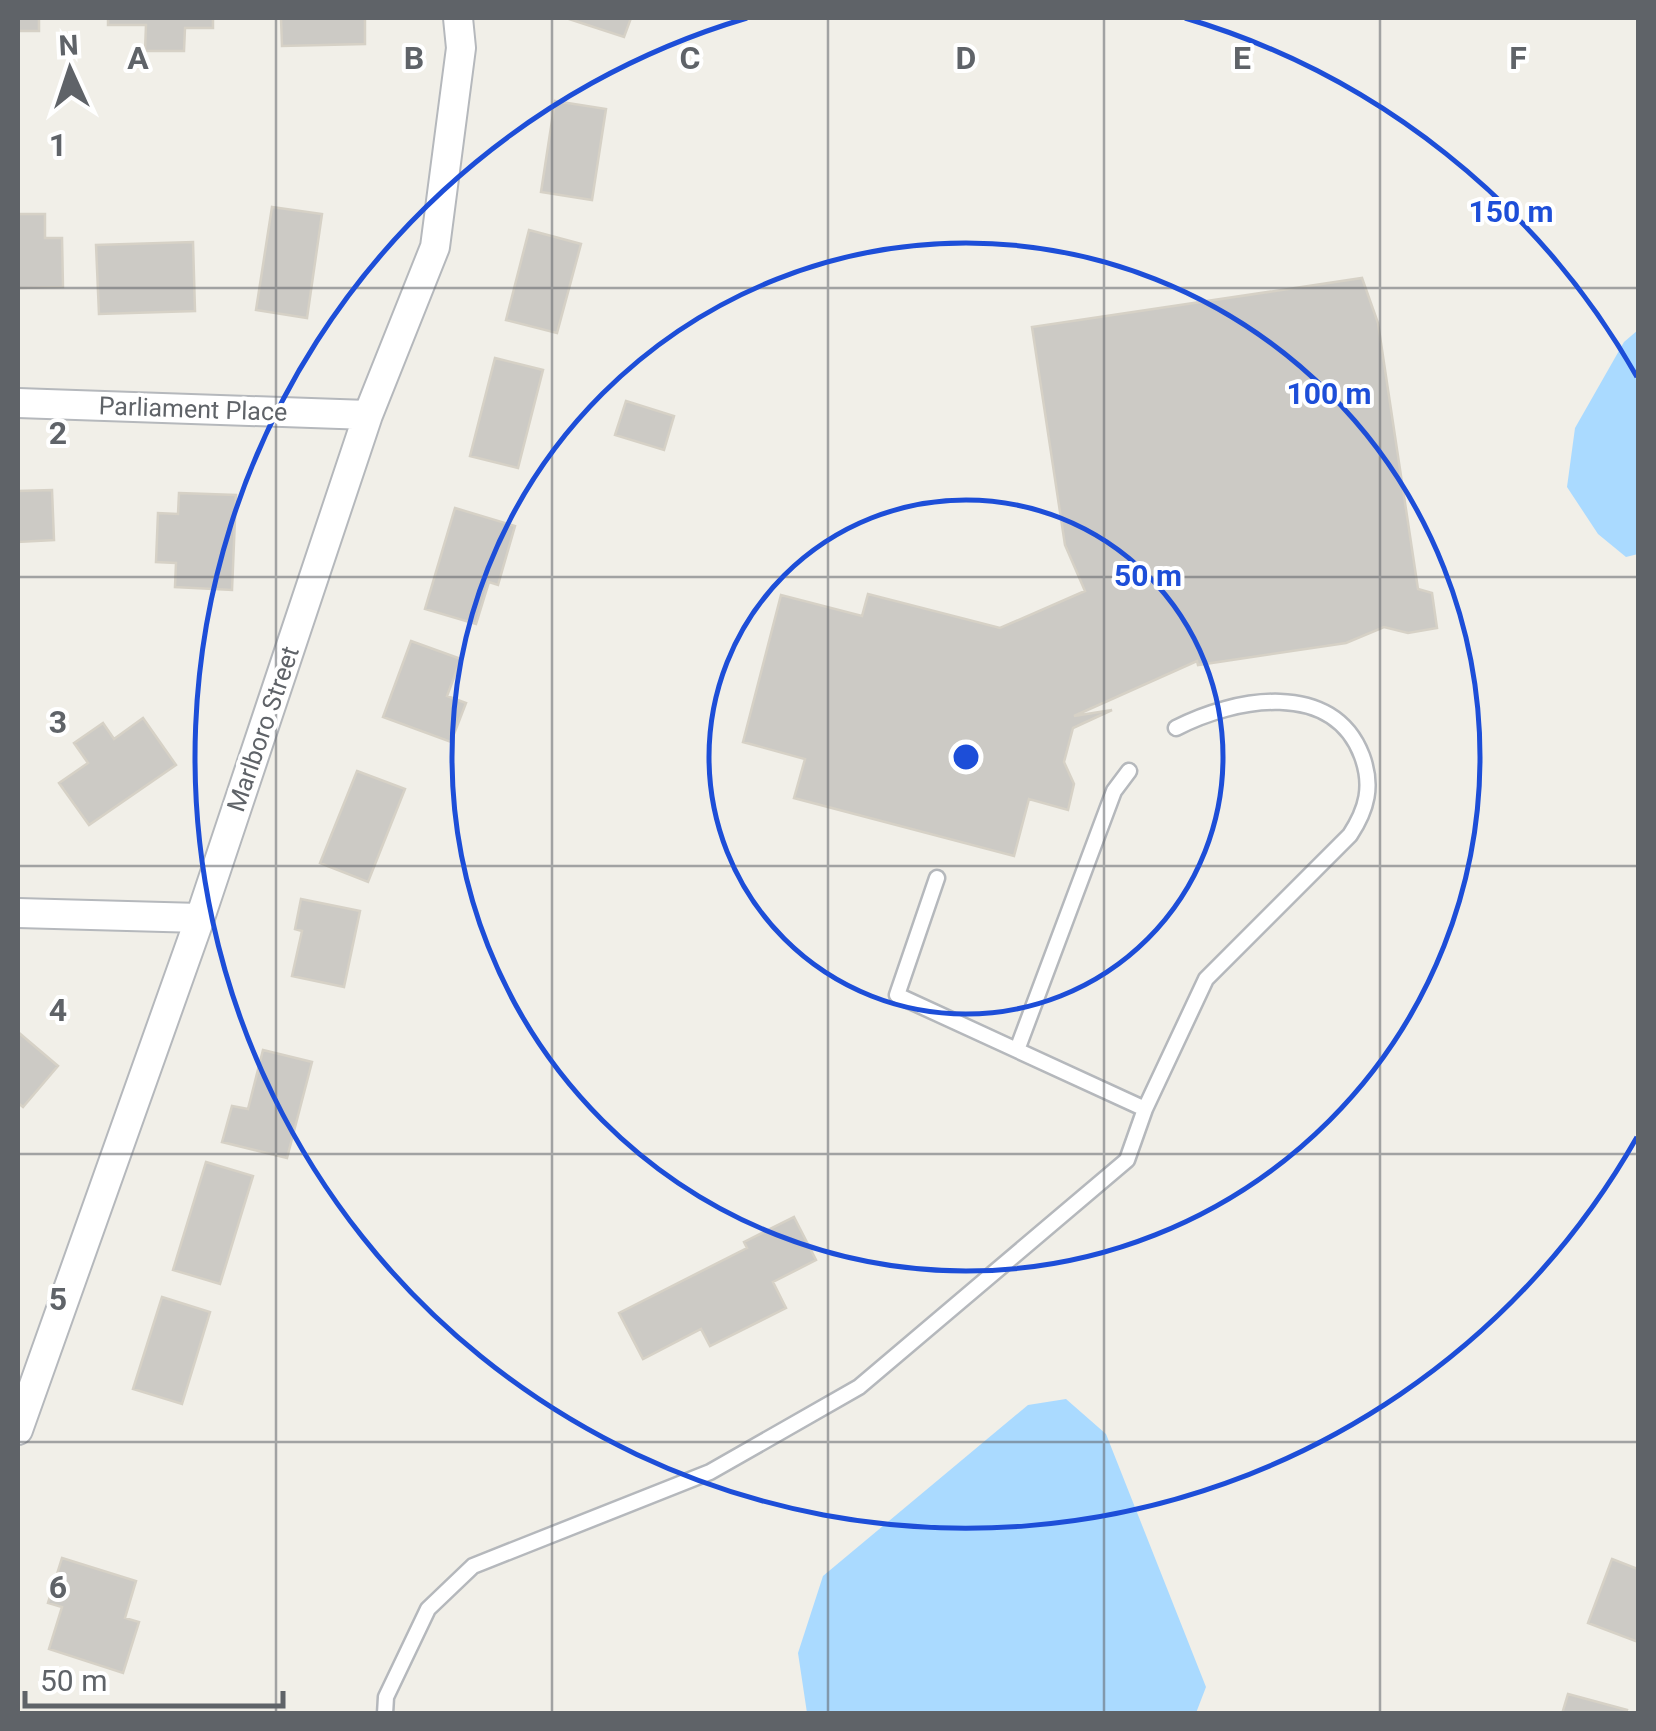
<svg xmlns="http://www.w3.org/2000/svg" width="1656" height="1731" viewBox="0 0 1656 1731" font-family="Roboto,sans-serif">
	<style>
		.water { fill: #aadaff }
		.building { fill: #cccac5; stroke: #d6d1c6; stroke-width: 2.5 }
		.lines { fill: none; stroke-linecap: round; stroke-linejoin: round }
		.lane-casing { stroke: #b5b8bc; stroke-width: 19 }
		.street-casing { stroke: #b5b8bc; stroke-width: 32 }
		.lane { stroke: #fff; stroke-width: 14 }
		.street { stroke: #fff; stroke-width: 28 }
		.grid { fill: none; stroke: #5f6368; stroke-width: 2.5; stroke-opacity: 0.55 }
		.ring { fill: none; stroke: #1d4ed8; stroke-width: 5 }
		.labels { text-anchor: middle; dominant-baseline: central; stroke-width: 8; stroke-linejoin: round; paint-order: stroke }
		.street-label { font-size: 25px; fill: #5f6368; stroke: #fff }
		.grid-label { font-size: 32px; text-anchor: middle; font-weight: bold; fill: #5f6368; stroke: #fff; stroke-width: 8; stroke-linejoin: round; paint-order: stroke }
		.centre { fill: #1d4ed8; stroke: #fff; stroke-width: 5 }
		.ring-label { font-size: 30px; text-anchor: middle; font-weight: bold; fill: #1d4ed8; stroke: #fff; stroke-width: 8; stroke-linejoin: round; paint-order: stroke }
	</style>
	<rect width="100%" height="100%" fill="#f1efe8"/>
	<path class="water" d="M1638 330V554L1626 557 1598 534 1567 487 1575 428 1624 342Z
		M1066 1399 1106 1434 1206 1687 1196 1713H807L798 1653 823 1576 1028 1405Z"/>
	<path class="building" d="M18 18H39V31H18Z
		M108 18H213V28H185L184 51H145L146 25H108Z
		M281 18H365V44L282 46Z
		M566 18H631L624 37Z
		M555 101 606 109 592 200 541 192Z
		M272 207 322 214 307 318 256 310Z
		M18 214H45V238H62L63 287 18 288Z
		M529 230 581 244 557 333 506 320Z
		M193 242 195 311 99 314 96 245Z
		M1362 278 1378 323 1418 589 1432 593 1437 628 1408 633 1384 627 1346 643 1198 665 1197 661 1074 716 1112 710 1073 728 1064 762 1074 784 1068 810 1029 799 1014 856 794 798 805 759 743 742 781 595 862 616 868 594 1000 628 1085 591 1065 545 1032 327Z
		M495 358 543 370 518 468 470 456Z
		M626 401 674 416 664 450 615 435Z
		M52 490 54 540 18 542V491Z
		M179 493 236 495 232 590 175 587 176 563 156 562 158 513 178 514Z
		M455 508 515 526 498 585 489 582 476 624 425 609Z
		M411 641 461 659 447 696 466 703 451 742 383 717Z
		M143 718 176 765 89 825 59 783 88 763 74 743 103 723 114 739Z
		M357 771 405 789 368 882 320 863Z
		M301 899 360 911 344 987 292 976 302 931 295 929Z
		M18 1032 58 1066 23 1107 18 1103Z
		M263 1050 312 1062 287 1158 222 1142 232 1106 248 1109Z
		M206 1162 253 1176 220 1284 173 1270Z
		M794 1217 816 1260 773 1282 786 1308 710 1346 701 1329 643 1359 619 1313 747 1248 744 1242Z
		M162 1297 210 1312 182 1404 133 1389Z
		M62 1558 136 1581 125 1618 139 1622 123 1673 49 1649 62 1607 48 1603Z
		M1612 1559 1638 1569V1642L1588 1623Z
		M1568 1694 1627 1710 1626 1714H1562Z"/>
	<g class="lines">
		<g class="lane-casing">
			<path id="lane" d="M1017 1050 1114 791 1129 771
				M1145 1109 1206 979 1350 835C1367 809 1373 786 1362 756 1333 679 1234 698 1176 728
				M385 1714 386 1697 428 1609 473 1566 710 1472 859 1387 1127 1160 1145 1109 897 995 937 878"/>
		</g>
		<g class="street-casing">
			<path id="street" d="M18 403 368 415
				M18 913 200 918
				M18 1430 200 918 368 415 435 247 461 48 458 18"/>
		</g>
		<use href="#lane" class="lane"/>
		<use href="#street" class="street"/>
	</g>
	<path class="grid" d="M276 18V1714M552 18V1714M828 18V1714M1104 18V1714M1380 18V1714M18 288H1638M18 577H1638M18 866H1638M18 1154H1638M18 1442H1638"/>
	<g class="ring">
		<circle cx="966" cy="757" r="257"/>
		<circle cx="966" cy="757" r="514"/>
		<path d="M1637 1137A771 771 0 1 1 747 18M1185 18A771 771 0 0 1 1637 377"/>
	</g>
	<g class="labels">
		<g class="street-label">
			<text transform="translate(193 409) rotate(2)">Parliament Place</text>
			<text transform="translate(263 729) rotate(-71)">Marlboro Street</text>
		</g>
	</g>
	<g class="grid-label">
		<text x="138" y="69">A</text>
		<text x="414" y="69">B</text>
		<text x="690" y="69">C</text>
		<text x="966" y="69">D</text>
		<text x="1242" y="69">E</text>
		<text x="1518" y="69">F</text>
		<text x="58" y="156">1</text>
		<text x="58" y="444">2</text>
		<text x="58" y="733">3</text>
		<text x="58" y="1021">4</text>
		<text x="58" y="1310">5</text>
		<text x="58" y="1598">6</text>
	</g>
	<circle cx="966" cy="757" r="15" class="centre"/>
	<g class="ring-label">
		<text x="1511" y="222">150 m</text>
		<text x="1329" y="404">100 m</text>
		<text x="1148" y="586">50 m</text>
	</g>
	<rect width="1656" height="1731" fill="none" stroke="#5f6368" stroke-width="40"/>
	<g transform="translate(70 70) rotate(357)" stroke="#ffffff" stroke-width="8" paint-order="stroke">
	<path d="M0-8L18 38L0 25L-18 38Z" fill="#5f6368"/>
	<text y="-15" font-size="28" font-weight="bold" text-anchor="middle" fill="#5f6368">N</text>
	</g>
	<path d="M25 1691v15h258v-15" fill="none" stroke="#5f6368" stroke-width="5"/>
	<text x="40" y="1691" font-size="30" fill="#5f6368" stroke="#ffffff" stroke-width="8" paint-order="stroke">50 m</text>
</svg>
